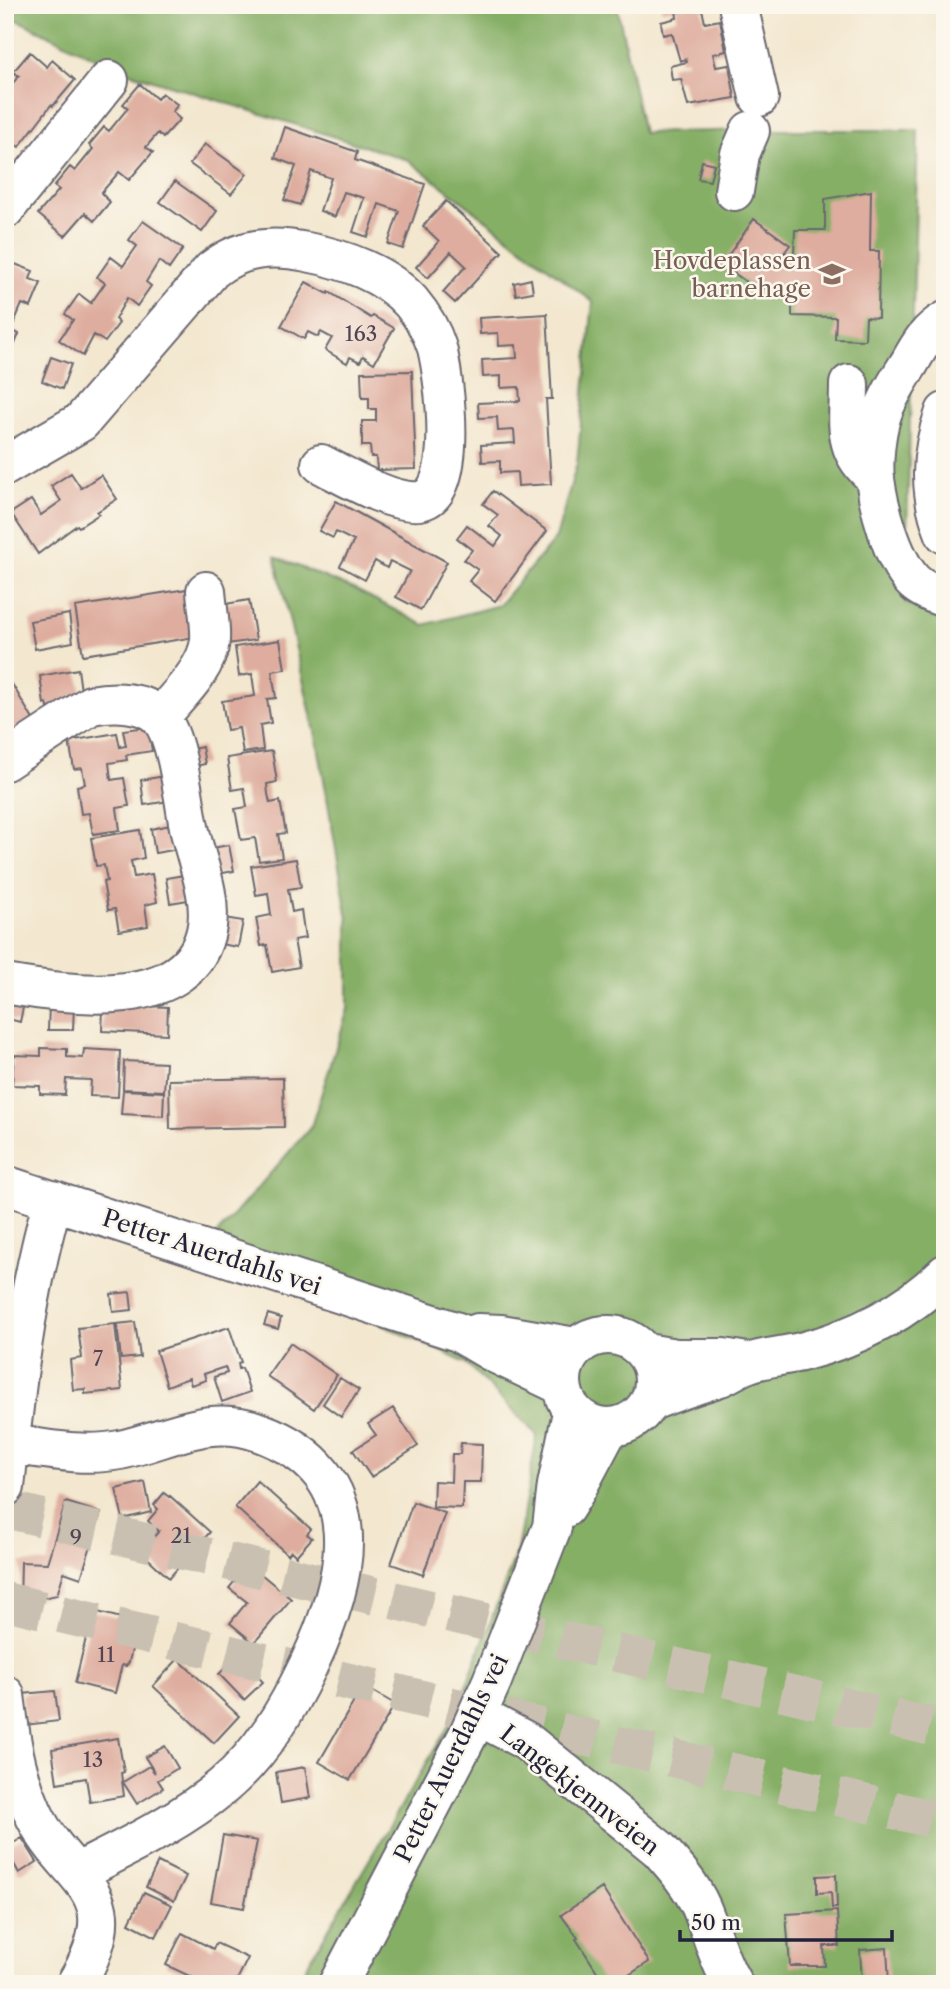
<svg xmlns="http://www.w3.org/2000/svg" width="950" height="1989" viewBox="0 0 950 1989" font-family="'Libre Caslon Text',serif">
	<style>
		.forest { fill: #86af66; stroke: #546850; stroke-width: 2 }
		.building { fill: #dead9f }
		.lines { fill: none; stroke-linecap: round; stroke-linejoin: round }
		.highway-tunnel { stroke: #c9c0b1; stroke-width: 38; stroke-dasharray: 38 19; stroke-linecap: butt }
		.minor-casing { stroke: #6b676f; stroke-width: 42 }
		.minor { stroke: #fff; stroke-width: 38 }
		.labels { text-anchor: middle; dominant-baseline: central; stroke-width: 5; stroke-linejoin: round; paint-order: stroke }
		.number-label { font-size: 21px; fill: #514554 }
		.education-label { font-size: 24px; fill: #785e54; stroke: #fbf7ec; text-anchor: end }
		.street-label { font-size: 24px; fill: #22223b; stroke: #fbf7ec }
	</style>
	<rect width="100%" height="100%" fill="#fbf7ec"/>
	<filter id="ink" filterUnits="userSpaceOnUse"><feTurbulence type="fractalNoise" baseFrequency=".0143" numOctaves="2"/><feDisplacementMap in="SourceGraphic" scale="14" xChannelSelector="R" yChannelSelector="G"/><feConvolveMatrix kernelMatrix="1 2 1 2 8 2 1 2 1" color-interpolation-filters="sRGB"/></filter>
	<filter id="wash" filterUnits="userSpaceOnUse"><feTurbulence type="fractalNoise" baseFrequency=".00686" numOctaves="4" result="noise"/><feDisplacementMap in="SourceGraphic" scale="28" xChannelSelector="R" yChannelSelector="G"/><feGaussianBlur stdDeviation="1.57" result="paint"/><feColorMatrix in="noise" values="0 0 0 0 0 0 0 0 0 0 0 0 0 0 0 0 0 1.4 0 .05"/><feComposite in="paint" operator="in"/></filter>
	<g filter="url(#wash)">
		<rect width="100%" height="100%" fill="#f3e7cf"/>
		<path class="forest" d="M5 5H617L643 133 748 130H918L905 603 945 612V1984H296L456 1713 517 1551 537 1435 466 1363 314 1293 197 1257 311 1127 348 1009V919L318 745 275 557 356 590 424 625 499 605 556 538 577 463 593 302 408 160 118 69 5 14Z"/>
		<g id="blocks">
			<path class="building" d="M661 5H712V9H702L705 23 720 20 726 51 713 54 716 67 729 65 735 98 688 106 681 79 672 80 670 66 687 62 686 59 680 61 672 33 663 35 661 22 677 18 676 9 661 10Z
				M30 52 47 67 52 60 75 80 53 106 51 105 19 147 16 145 5 158V92L19 76 13 72Z
				M140 84 157 99 162 93 178 105 172 112 180 119 163 138 158 133 146 147 153 152 129 180 119 172 101 193 110 202 94 221 85 213 65 236 38 214 59 190 54 186 70 167 75 171 93 149 89 145 104 127 109 131 128 108 123 104Z
				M285 127 357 152 355 160 425 184 403 249 388 244 399 211 379 204 368 237 353 232 364 198 344 192 335 217 320 211 331 178 311 171 300 205 284 200 296 166 275 158Z
				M205 144 247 174 231 194 190 164Z
				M702 161 714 164 710 181 698 179Z
				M175 181 217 211 202 232 160 202Z
				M871 191 870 251H879L878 318 866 317 865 340 835 339 836 317 792 316V300L784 299 760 286 757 290 722 264 754 219 790 245 784 253H794L795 230H825V199Z
				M446 201 502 252 455 303 443 292 466 266 451 252 428 278 416 267 439 241 423 226Z
				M143 221 183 249 169 269 159 261 146 282 151 286 137 306 127 298 115 319 119 323 105 342 94 335 83 356 59 340 73 320 65 314 79 294 91 303 105 283 97 277 111 257 123 266 137 246 129 240Z
				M15 264 33 271 30 279 41 283 31 307 22 304 11 330 19 334 9 358 5 357V268L12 271Z
				M531 279 533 292 516 295 514 283Z
				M306 282 328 294 329 292 371 318 373 316 394 328 374 363 363 356 360 362 350 357 347 363 325 350 332 338 321 332 318 337 308 332 304 339 281 326Z
				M547 314 552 399H546L551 484 518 486 517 472 500 473V461L482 462 481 445 515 443 514 430 498 431 497 417 479 418 478 403 520 401 519 387 501 388V376L483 377 482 360 517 358 516 345 499 346 498 333 480 334 479 318Z
				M51 357 71 364 62 389 42 381Z
				M412 371 416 469 377 470 376 457H371L370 446H362V421H376V409H369V398H362L361 372Z
				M71 473 81 488 101 475 117 499 97 512 99 514 79 527 77 525 38 554 11 513 31 500 41 515 61 501 51 486Z
				M493 491 547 531 495 601 469 581 478 570 464 560 472 550 457 538 467 525 495 546 502 536 489 526 498 515 483 504Z
				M336 501 447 562 421 610 396 597 410 571 390 561 387 568 375 561 365 580 340 566 354 541 336 532 333 538 319 531Z
				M187 589 195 637 83 655 75 607Z
				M249 600 256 640 227 644 220 605Z
				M69 614 73 642 35 649 30 621Z
				M280 640 285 669 272 671 276 698 267 699 271 723 260 725 263 750 243 753 239 728 227 730 222 701 255 696 252 674 239 676 235 647Z
				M78 669 82 698 71 704 48 708 47 703 44 704 40 676Z
				M12 684 35 723 13 736 5 723V688Z
				M148 727 152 751 126 755 127 760 109 763 111 780 124 778 129 806 117 808 120 830 93 834 89 813 81 814 77 786 85 784 82 768 74 769 69 741 117 733 120 747 126 746 123 730Z
				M202 747 205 764 191 767 188 750Z
				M272 751 277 782 267 784 268 794 270 803 280 801 286 833 278 834 282 858 259 861 255 838 241 840 235 809 247 807 244 788 232 790 227 758Z
				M165 776 169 801 144 805 141 780Z
				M175 824 179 849 155 853 151 829Z
				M140 830 144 858 131 861 134 877 152 874 157 902 145 905 148 926 119 931 115 909 108 910 103 882 107 881 104 865 96 866 91 838Z
				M229 845 234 871 212 875 207 849Z
				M296 859 301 887 288 889 292 912 301 910 305 938 294 940 299 967 272 972 267 945 261 946 256 918 271 915 268 893 256 895 251 866Z
				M190 874 194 899 170 903 166 878Z
				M218 917 243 921 238 947 214 943Z
				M5 994 25 998 20 1022 5 1018Z
				M49 1005 74 1006 73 1030H48Z
				M127 1005 168 1007 167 1034 102 1031 103 1008Z
				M41 1048 67 1049V1057L83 1058 84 1049 120 1051 118 1097 90 1096 91 1080 66 1079 65 1095 40 1094V1086L12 1085 14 1055 41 1056Z
				M124 1061 166 1063 164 1091 123 1089Z
				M283 1078 284 1127 170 1129 169 1080Z
				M123 1090 164 1092 163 1116 121 1114Z
				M130 1292 132 1310 113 1312 111 1294Z
				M268 1314 281 1318 278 1329 264 1325Z
				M135 1322 140 1357 121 1359 117 1324Z
				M115 1324 122 1390 85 1394V1389L73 1390 70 1360 82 1358 78 1328Z
				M229 1327 241 1362 238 1363 239 1369 242 1368 250 1392 222 1402 214 1377 227 1373 225 1367 204 1374 206 1380 191 1385 189 1378 167 1386 156 1351Z
				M290 1343 337 1375 314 1409 267 1376Z
				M340 1378 359 1390 341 1417 323 1404Z
				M393 1408 418 1446 371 1477 353 1450 376 1435 368 1424Z
				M461 1443 482 1444 481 1482H463L462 1508 433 1507 434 1481 451 1482 452 1454H460Z
				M257 1481 311 1529 307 1534 312 1538 296 1556 291 1551 288 1555 235 1507Z
				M145 1482 151 1512 123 1519 116 1489Z
				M164 1493 169 1497 170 1496 210 1532 169 1578 141 1552 159 1531 148 1521 158 1509 154 1505Z
				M66 1502 101 1513 81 1578 64 1572 57 1595 20 1603 21 1562 47 1563Z
				M413 1502 445 1513 423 1575 391 1564Z
				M249 1564 291 1599 254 1643 230 1623 247 1602 229 1588Z
				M86 1609 125 1619 121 1634 135 1637 129 1662 126 1666 122 1665 115 1693 75 1683 88 1630 81 1629Z
				M238 1656 263 1682 244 1700 219 1674Z
				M178 1659 239 1716 214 1743 153 1686Z
				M363 1686 395 1704 350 1780 319 1762Z
				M55 1691 59 1721 25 1725 22 1694Z
				M118 1738 124 1772 121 1773 124 1796 90 1802 86 1778 57 1783 52 1749Z
				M165 1746 178 1768 158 1780 163 1788 137 1804 123 1782 149 1766 155 1773 145 1757Z
				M305 1767 310 1798 281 1803 276 1772Z
				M223 1835 257 1841 244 1908 211 1902Z
				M22 1838 37 1862 19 1873 5 1848Z
				M158 1862 186 1876 174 1901 146 1887Z
				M836 1875 837 1908H832L831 1892 817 1893V1876Z
				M602 1888 649 1962 615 1984H605L576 1939 578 1938 561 1915Z
				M144 1892 172 1905 156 1937 129 1923Z
				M837 1911 839 1946H824L825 1966H790L786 1914Z
				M182 1933 213 1949 216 1943 248 1958 235 1984H196L198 1980 166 1965Z
				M887 1948 889 1984H862L860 1950Z"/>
		</g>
	</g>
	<g filter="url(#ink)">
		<use href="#blocks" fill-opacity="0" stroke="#6b676f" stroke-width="2"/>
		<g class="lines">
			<path class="highway-tunnel" d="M5 1509 945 1730
				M5 1601 945 1822"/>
			<g class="minor-casing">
				<path id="minor" d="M738 5 759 97
					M734 191 740 154 750 131
					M5 209 109 80
					M945 321C928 330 919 346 910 362 900 378 888 396 882 414 876 432 873 460 875 479 879 508 892 557 912 580 920 589 933 594 945 598
					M849 384C849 423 841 450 875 477
					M945 412C930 454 928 492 945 534
					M5 466 81 422 212 270C241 247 272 245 307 252 344 259 386 274 411 302 422 315 432 332 437 348 444 377 461 495 419 501 392 504 345 476 321 464
					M160 717C178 695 207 670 210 640 211 624 207 606 206 591
					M5 761 91 705C112 701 146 700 161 719 178 740 183 798 189 827 195 858 212 893 207 926 193 1014 68 995 5 984
					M5 1185 458 1332 494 1353 561 1385
					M478 1333 501 1334 575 1347
					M562 1381a46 46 0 1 1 92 0a46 46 0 1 1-92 0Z
					M646 1353 676 1358H723L741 1361
					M650 1402C673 1392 696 1385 720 1377 730 1373 739 1366 749 1363 765 1357 784 1356 801 1352 856 1338 904 1314 945 1274
					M10 1444C46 1449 84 1457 120 1450 168 1440 208 1413 259 1432 375 1474 350 1578 308 1666 287 1710 261 1754 223 1786 180 1822 127 1847 78 1872
					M5 1487C15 1390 26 1295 53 1200
					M565 1508 575 1492 609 1428
					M5 1695C10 1735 15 1773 32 1810 64 1884 134 1886 76 1984
					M477 1715 526 1741 659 1849C675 1867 691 1885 701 1907 712 1933 718 1960 733 1984
					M338 1984 468 1735 492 1681 552 1527 557 1485 572 1412"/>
			</g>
			<use href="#minor" class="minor"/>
		</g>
	</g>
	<defs>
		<g id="school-bare" transform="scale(2.1)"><path d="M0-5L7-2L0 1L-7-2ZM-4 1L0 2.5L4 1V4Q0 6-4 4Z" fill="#8d6e63" stroke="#fbf7ec" stroke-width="2.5" paint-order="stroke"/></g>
	</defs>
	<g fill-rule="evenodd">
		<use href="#school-bare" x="832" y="274"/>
	</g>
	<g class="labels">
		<g class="number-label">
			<text x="361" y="333">163</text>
			<text x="98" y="1358">7</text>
			<text x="181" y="1535">21</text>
			<text x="76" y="1537">9</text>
			<text x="106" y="1654">11</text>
			<text x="93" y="1759">13</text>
		</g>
		<g class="education-label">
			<text x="811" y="260">Hovdeplassen<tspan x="811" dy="28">barnehage</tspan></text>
		</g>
		<g class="street-label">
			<text transform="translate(212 1252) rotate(18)">Petter Auerdahls vei</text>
			<text transform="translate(451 1758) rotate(-64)">Petter Auerdahls vei</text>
			<text transform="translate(580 1790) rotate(38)">Langekjennveien</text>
		</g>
	</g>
	<rect width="950" height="1989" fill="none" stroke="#fbf7ec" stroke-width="28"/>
	<path d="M680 1930v10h212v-10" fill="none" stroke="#22223b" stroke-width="3.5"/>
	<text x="691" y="1930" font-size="21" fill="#22223b" stroke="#fbf7ec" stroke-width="5" paint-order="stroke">50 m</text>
</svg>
